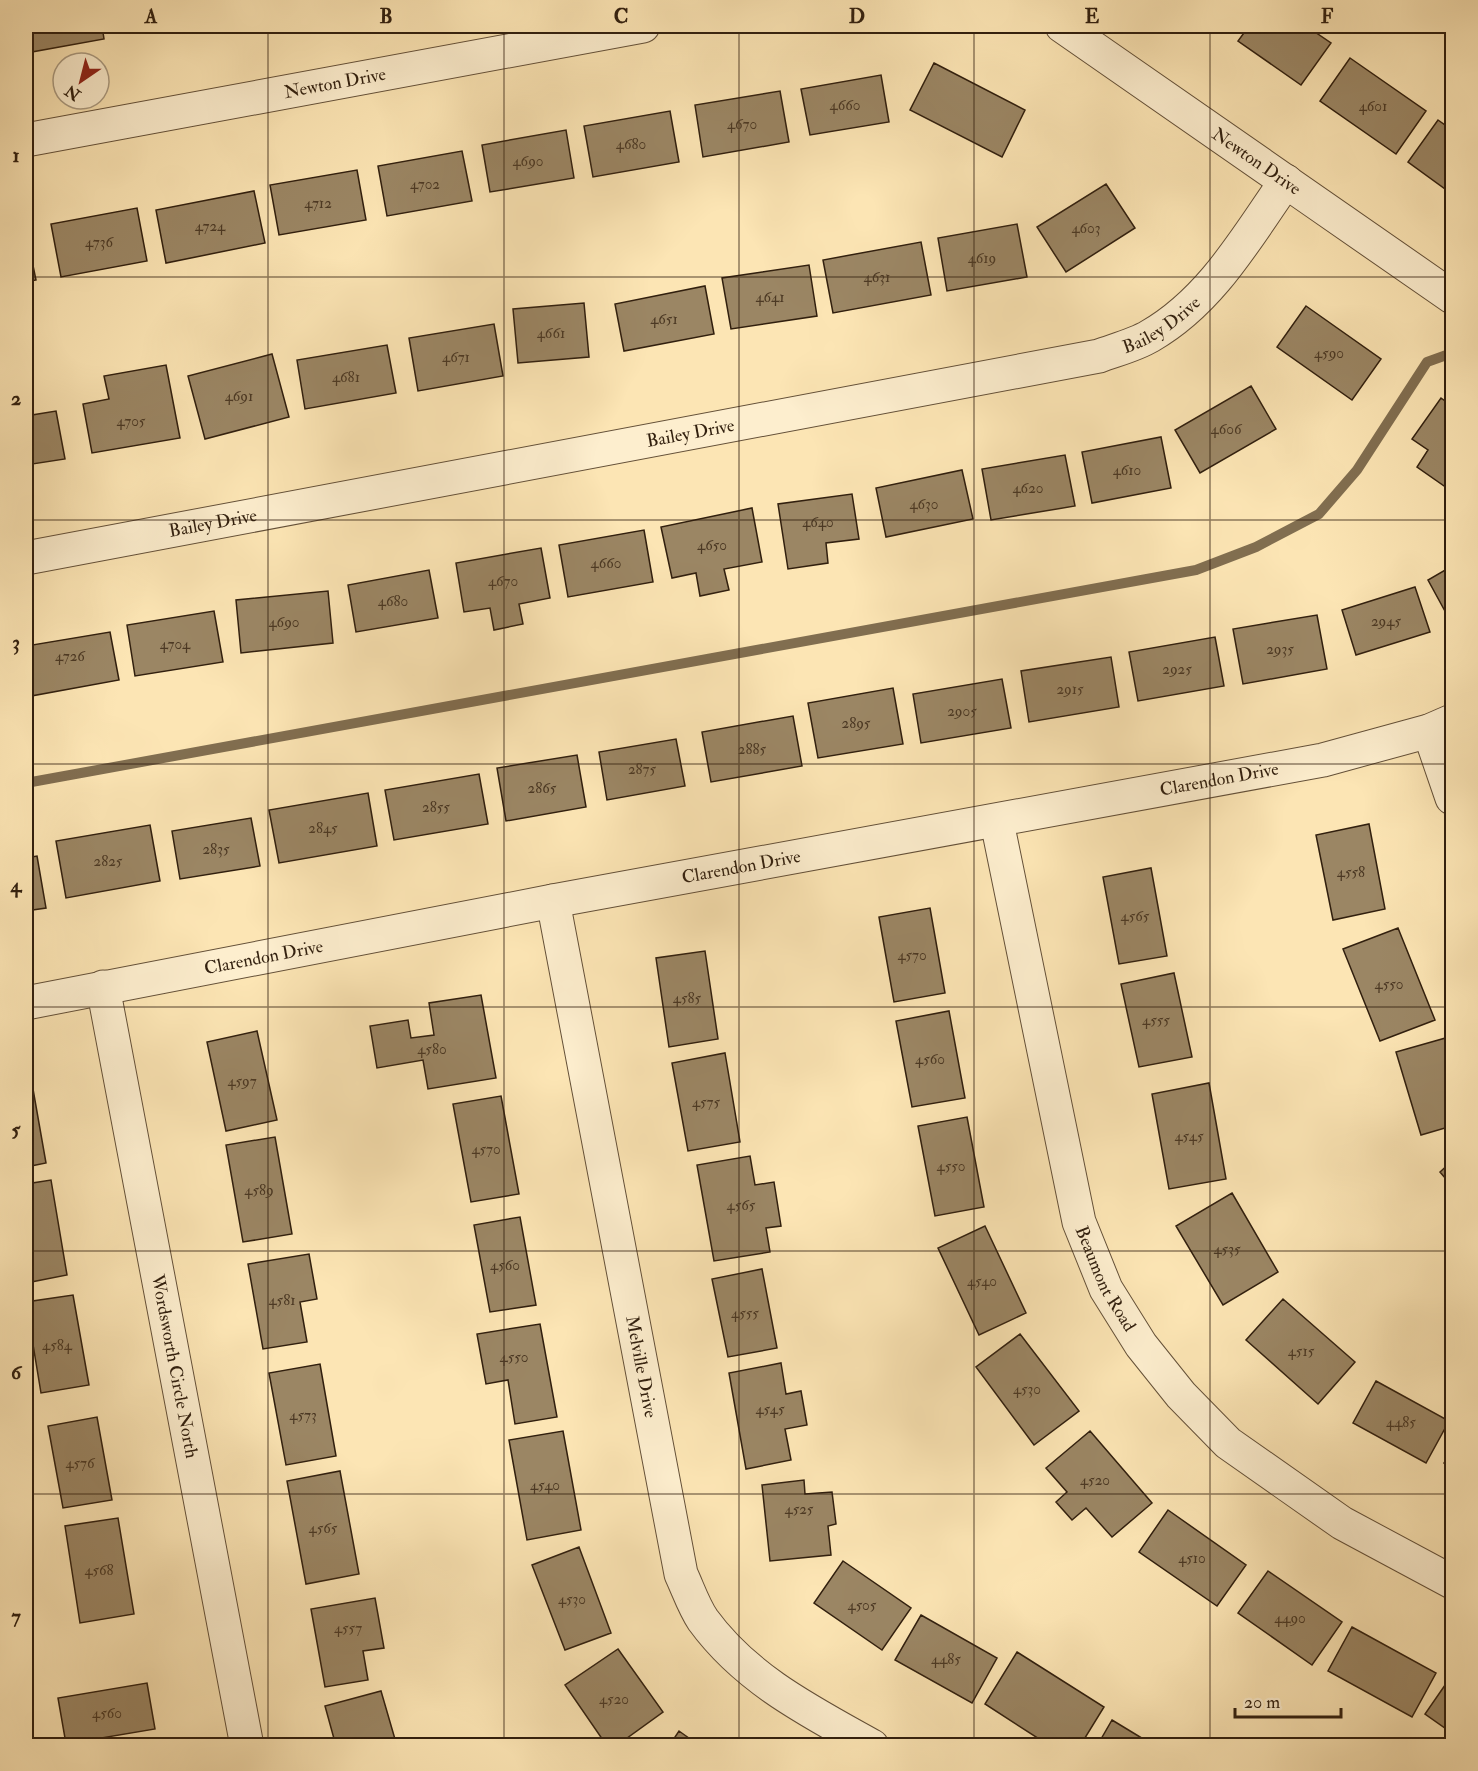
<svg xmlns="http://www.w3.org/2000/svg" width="1478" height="1771" viewBox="0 0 1478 1771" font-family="'IM FELL Double Pica',serif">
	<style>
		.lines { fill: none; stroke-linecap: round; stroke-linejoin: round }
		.stream { stroke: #816e50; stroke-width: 10 }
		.building { fill: #9b8664; stroke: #311f0e; stroke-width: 1.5 }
		.street-casing { stroke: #645038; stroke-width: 35 }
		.street { stroke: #fdeece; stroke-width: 33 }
		.grid { fill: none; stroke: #311f0e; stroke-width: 1.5; stroke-opacity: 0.55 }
		.labels { text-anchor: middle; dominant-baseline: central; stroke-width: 5; stroke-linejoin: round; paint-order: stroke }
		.number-label { font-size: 15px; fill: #4c3924 }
		.street-label { font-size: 18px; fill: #311f0e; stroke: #fdeece }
		.neatline { fill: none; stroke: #311f0e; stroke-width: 2 }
		.grid-label { font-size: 20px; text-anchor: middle; font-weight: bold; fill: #311f0e }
	</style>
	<rect width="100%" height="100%" fill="#fce5b4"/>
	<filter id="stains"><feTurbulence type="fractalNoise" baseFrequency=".00333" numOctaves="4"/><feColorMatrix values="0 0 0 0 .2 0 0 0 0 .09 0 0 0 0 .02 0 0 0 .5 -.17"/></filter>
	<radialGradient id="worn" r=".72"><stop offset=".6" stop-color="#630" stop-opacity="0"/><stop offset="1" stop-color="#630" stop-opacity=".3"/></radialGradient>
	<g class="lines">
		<path class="stream" d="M26 783 1196 570 1256 547 1319 514 1357 470 1427 362 1452 353"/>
	</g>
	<path class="building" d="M26 26H102L104 39 26 53Z
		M121 26H145L122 30Z
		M1249 26H1306L1331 43 1301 85 1238 41Z
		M1350 58 1426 111 1396 154 1320 101Z
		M934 63 1025 110 1002 157 910 110Z
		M881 75 889 122 810 135 801 89Z
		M780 91 789 142 703 157 695 105Z
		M670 111 679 162 593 177 584 126Z
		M1438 120 1452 130V194L1408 162Z
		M566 130 574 178 490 192 482 145Z
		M462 151 472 201 387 216 378 166Z
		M357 170 366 220 279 235 270 185Z
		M1106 184 1135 228 1066 272 1037 227Z
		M254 191 265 243 166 263 156 210Z
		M137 208 147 261 61 277 51 224Z
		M1017 224 1027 277 947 291 938 238Z
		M26 232 36 280 26 282Z
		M921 242 931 295 833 313 823 260Z
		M809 265 817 316 731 329 722 278Z
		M705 286 714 334 624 351 615 304Z
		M584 303 589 357 518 363 513 309Z
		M1306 306 1381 359 1352 400 1277 347Z
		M494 324 503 376 418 391 409 338Z
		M387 345 396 393 305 409 297 360Z
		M272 354 289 417 205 439 188 376Z
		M166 365 180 438 92 453 83 404 109 399 104 376Z
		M1251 386 1276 429 1200 473 1175 430Z
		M1441 398 1452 406V481L1447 488 1417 467 1428 450 1412 439Z
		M56 411 65 459 26 465V416Z
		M1161 437 1171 488 1092 503 1082 452Z
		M1065 455 1075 506 991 520 982 469Z
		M962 470 973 519 886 537 876 488Z
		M852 494 859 539 826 543 828 563 788 569 778 504Z
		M752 508 762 562 724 569 729 590 700 596 696 573 672 578 661 527Z
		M644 530 653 582 568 597 559 545Z
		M541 548 550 598 519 604 523 624 494 630 490 608 464 612 456 563Z
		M1452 566V624L1428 580Z
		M429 570 438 618 356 632 348 585Z
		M1415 587 1430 632 1356 655 1342 610Z
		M328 591 333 643 241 653 236 600Z
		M214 611 223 662 135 676 127 625Z
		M1317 615 1327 669 1243 684 1233 629Z
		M110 632 119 680 31 696 26 646Z
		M1215 637 1224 686 1138 701 1129 652Z
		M1111 657 1119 707 1029 722 1021 671Z
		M1002 679 1011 728 921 743 913 694Z
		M893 688 903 744 818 758 808 703Z
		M793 716 802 766 711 782 702 732Z
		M676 739 685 786 607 800 599 752Z
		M577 755 586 807 506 821 497 768Z
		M479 774 488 824 394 840 385 790Z
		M368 793 377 846 279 863 269 810Z
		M251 818 260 866 180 879 172 831Z
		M1369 824 1385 909 1333 920 1316 835Z
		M150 825 160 881 66 898 56 841Z
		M37 856 46 908 26 911V858Z
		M1151 868 1167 956 1119 964 1103 877Z
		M930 908 945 993 894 1002 879 917Z
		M1398 928 1435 1020 1380 1041 1343 949Z
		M705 951 718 1039 669 1047 656 958Z
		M1174 973 1192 1057 1139 1067 1121 984Z
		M481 995 496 1078 428 1089 423 1060 377 1068 370 1026 408 1020 411 1038 434 1035 429 1003Z
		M949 1011 965 1098 912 1107 896 1021Z
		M257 1031 277 1120 226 1131 207 1042Z
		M1449 1037 1452 1048V1126L1421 1135 1396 1052Z
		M725 1053 740 1142 688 1151 672 1063Z
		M30 1072 46 1163 26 1167V1073Z
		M1209 1083 1226 1179 1169 1189 1152 1094Z
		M501 1096 519 1194 471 1202 453 1104Z
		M967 1117 984 1207 935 1216 918 1126Z
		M275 1137 292 1234 243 1242 226 1145Z
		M750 1156 755 1185 774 1182 781 1226 766 1228 770 1252 714 1261 697 1165Z
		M1452 1161V1186L1440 1172Z
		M51 1180 67 1275 26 1283V1184Z
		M1232 1193 1278 1272 1223 1305 1176 1226Z
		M520 1217 536 1305 490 1312 474 1225Z
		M985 1226 1026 1313 979 1335 938 1248Z
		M309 1254 317 1299 300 1302 307 1342 263 1349 248 1264Z
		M762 1269 777 1348 728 1357 712 1279Z
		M73 1295 89 1385 41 1393 26 1302Z
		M1283 1299 1355 1362 1318 1404 1246 1340Z
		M540 1324 557 1417 515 1424 508 1380 486 1384 477 1334Z
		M1020 1334 1079 1411 1034 1445 976 1367Z
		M781 1363 786 1394 801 1391 807 1425 785 1429 791 1460 746 1469 729 1373Z
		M320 1364 336 1456 286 1465 269 1373Z
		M1376 1381 1449 1421 1426 1463 1353 1423Z
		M97 1417 112 1500 63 1508 48 1426Z
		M563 1431 581 1530 527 1540 509 1440Z
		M1090 1431 1152 1503 1112 1537 1086 1508 1072 1520 1056 1502 1067 1492 1046 1468Z
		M1452 1450V1469L1444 1463Z
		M340 1471 359 1574 306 1584 287 1481Z
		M804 1480 805 1494 832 1492 836 1524 828 1526 831 1555 770 1561 762 1485Z
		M1168 1510 1246 1565 1217 1606 1139 1552Z
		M118 1518 134 1614 80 1623 65 1526Z
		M579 1547 611 1633 565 1650 532 1565Z
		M843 1561 911 1608 882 1650 814 1603Z
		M1268 1571 1342 1622 1312 1665 1238 1613Z
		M375 1598 384 1648 363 1651 368 1680 325 1687 311 1609Z
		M921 1615 997 1658 972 1703 895 1660Z
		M1352 1627 1436 1673 1412 1717 1328 1671Z
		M618 1649 663 1712 616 1746H607L565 1685Z
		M1017 1652 1104 1707 1080 1746H1050L985 1704Z
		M1452 1675V1733L1425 1714Z
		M147 1683 155 1729 66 1744 58 1698Z
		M381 1691 397 1746H336L325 1706Z
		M1112 1720 1155 1746H1097Z
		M679 1731 700 1746H669Z
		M26 1735 37 1746H26Z"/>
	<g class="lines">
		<g class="street-casing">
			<g id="street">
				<path id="s1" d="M1062 26 1452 297"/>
				<path id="s2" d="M26 140 643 26"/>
				<path id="s3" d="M26 558 1099 356C1115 350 1135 345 1150 336 1211 301 1247 237 1286 181"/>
				<path d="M1429 731 1452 798"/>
				<path id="s4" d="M997 822 1079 1222 1106 1289 1141 1345 1181 1395 1228 1443 1342 1523 1452 1582"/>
				<path id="s5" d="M553 901 681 1574C688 1589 694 1607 703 1620 746 1679 809 1711 872 1746"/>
				<path id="s6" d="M103 987 247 1746"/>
				<path id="s7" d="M26 1003 553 901 1323 760 1429 731 1452 721"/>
			</g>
		</g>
		<use href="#street" class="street"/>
	</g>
	<path class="grid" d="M268 26V1746M504 26V1746M739 26V1746M974 26V1746M1210 26V1746M26 277H1452M26 520H1452M26 764H1452M26 1007H1452M26 1251H1452M26 1494H1452"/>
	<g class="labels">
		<g class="number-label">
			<text x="845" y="105">4660</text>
			<text x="1373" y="106">4601</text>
			<text x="742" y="124">4670</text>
			<text x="631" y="144">4680</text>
			<text x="528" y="161">4690</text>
			<text x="425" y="184">4702</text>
			<text x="318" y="203">4712</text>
			<text x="210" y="226">4724</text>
			<text x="1086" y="228">4603</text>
			<text x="99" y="242">4736</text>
			<text x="982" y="258">4619</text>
			<text x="877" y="277">4631</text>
			<text x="770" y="297">4641</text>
			<text x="664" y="319">4651</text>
			<text x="551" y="333">4661</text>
			<text x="1329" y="353">4590</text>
			<text x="456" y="357">4671</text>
			<text x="346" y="377">4681</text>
			<text x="239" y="396">4691</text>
			<text x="131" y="421">4705</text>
			<text x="1226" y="429">4606</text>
			<text x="1127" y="470">4610</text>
			<text x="1028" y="488">4620</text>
			<text x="924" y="504">4630</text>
			<text x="818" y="522">4640</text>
			<text x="712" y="545">4650</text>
			<text x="606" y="563">4660</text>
			<text x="503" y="581">4670</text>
			<text x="393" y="601">4680</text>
			<text x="1386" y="621">2945</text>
			<text x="284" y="622">4690</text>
			<text x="175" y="644">4704</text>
			<text x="1280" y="649">2935</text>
			<text x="70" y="656">4726</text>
			<text x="1177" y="669">2925</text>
			<text x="1070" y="689">2915</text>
			<text x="962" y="711">2905</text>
			<text x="856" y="723">2895</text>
			<text x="752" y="749">2885</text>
			<text x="642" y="769">2875</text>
			<text x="542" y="788">2865</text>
			<text x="436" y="807">2855</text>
			<text x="323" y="828">2845</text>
			<text x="216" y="849">2835</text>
			<text x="108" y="861">2825</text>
			<text x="1351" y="872">4558</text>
			<text x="1135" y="916">4565</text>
			<text x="912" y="955">4570</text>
			<text x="1389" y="984">4550</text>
			<text x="687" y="998">4585</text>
			<text x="1156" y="1020">4555</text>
			<text x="432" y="1049">4580</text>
			<text x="930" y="1059">4560</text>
			<text x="242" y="1081">4597</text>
			<text x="706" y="1102">4575</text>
			<text x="1189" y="1136">4545</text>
			<text x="486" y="1149">4570</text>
			<text x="951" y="1166">4550</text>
			<text x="259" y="1190">4589</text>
			<text x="741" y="1205">4565</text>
			<text x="1227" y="1249">4535</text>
			<text x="505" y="1265">4560</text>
			<text x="982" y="1281">4540</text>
			<text x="282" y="1300">4581</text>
			<text x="745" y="1313">4555</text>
			<text x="57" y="1345">4584</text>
			<text x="1301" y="1351">4515</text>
			<text x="514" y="1357">4550</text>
			<text x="1027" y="1389">4530</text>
			<text x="770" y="1409">4545</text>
			<text x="303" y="1415">4573</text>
			<text x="1401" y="1422">4485</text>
			<text x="80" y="1463">4576</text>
			<text x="1095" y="1480">4520</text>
			<text x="545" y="1485">4540</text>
			<text x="799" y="1509">4525</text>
			<text x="323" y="1528">4565</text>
			<text x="1192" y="1558">4510</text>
			<text x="99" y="1570">4568</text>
			<text x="572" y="1599">4530</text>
			<text x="862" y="1605">4505</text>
			<text x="1290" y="1618">4490</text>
			<text x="348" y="1628">4557</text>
			<text x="946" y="1659">4485</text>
			<text x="614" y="1699">4520</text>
			<text x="107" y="1713">4560</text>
		</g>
		<g class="street-label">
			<text stroke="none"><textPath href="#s2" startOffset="314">Newton Drive</textPath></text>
			<text stroke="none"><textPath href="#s1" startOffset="237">Newton Drive</textPath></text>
			<text stroke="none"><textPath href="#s3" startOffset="1162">Bailey Drive</textPath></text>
			<text stroke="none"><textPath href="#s3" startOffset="676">Bailey Drive</textPath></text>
			<text stroke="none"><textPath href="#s3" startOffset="190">Bailey Drive</textPath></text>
			<text stroke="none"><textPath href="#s7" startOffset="1214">Clarendon Drive</textPath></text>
			<text stroke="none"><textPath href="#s7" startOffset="728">Clarendon Drive</textPath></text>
			<text stroke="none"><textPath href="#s7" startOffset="242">Clarendon Drive</textPath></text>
			<text stroke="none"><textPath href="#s4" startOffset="471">Beaumont Road</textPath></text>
			<text stroke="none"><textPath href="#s6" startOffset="386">Wordsworth Circle North</textPath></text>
			<text stroke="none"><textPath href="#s5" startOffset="474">Melville Drive</textPath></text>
		</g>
	</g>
	<rect width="1478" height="1771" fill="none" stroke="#fce5b4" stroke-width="66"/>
	<g transform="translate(81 81) rotate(215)"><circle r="28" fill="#fdeece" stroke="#ab9b81" stroke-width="1.5"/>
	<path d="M0-4.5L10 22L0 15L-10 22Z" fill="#8f2418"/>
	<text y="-9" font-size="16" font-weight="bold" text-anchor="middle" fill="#311f0e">N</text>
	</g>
	<path d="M1235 1708v9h106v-9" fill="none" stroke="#311f0e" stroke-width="3"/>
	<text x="1244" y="1708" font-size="18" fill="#311f0e" stroke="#fdeece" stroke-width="4.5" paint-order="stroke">20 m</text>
	<rect x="33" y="33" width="1412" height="1705" class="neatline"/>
	<g class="grid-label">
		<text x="151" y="23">A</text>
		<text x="386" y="23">B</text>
		<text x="621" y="23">C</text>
		<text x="857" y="23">D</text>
		<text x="1092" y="23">E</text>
		<text x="1327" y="23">F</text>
		<text x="16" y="162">1</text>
		<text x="16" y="405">2</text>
		<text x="16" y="649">3</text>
		<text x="16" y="892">4</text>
		<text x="16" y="1136">5</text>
		<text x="16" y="1379">6</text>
		<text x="16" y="1623">7</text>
	</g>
	<rect width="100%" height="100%" filter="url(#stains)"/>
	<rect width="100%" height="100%" fill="url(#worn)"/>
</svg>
